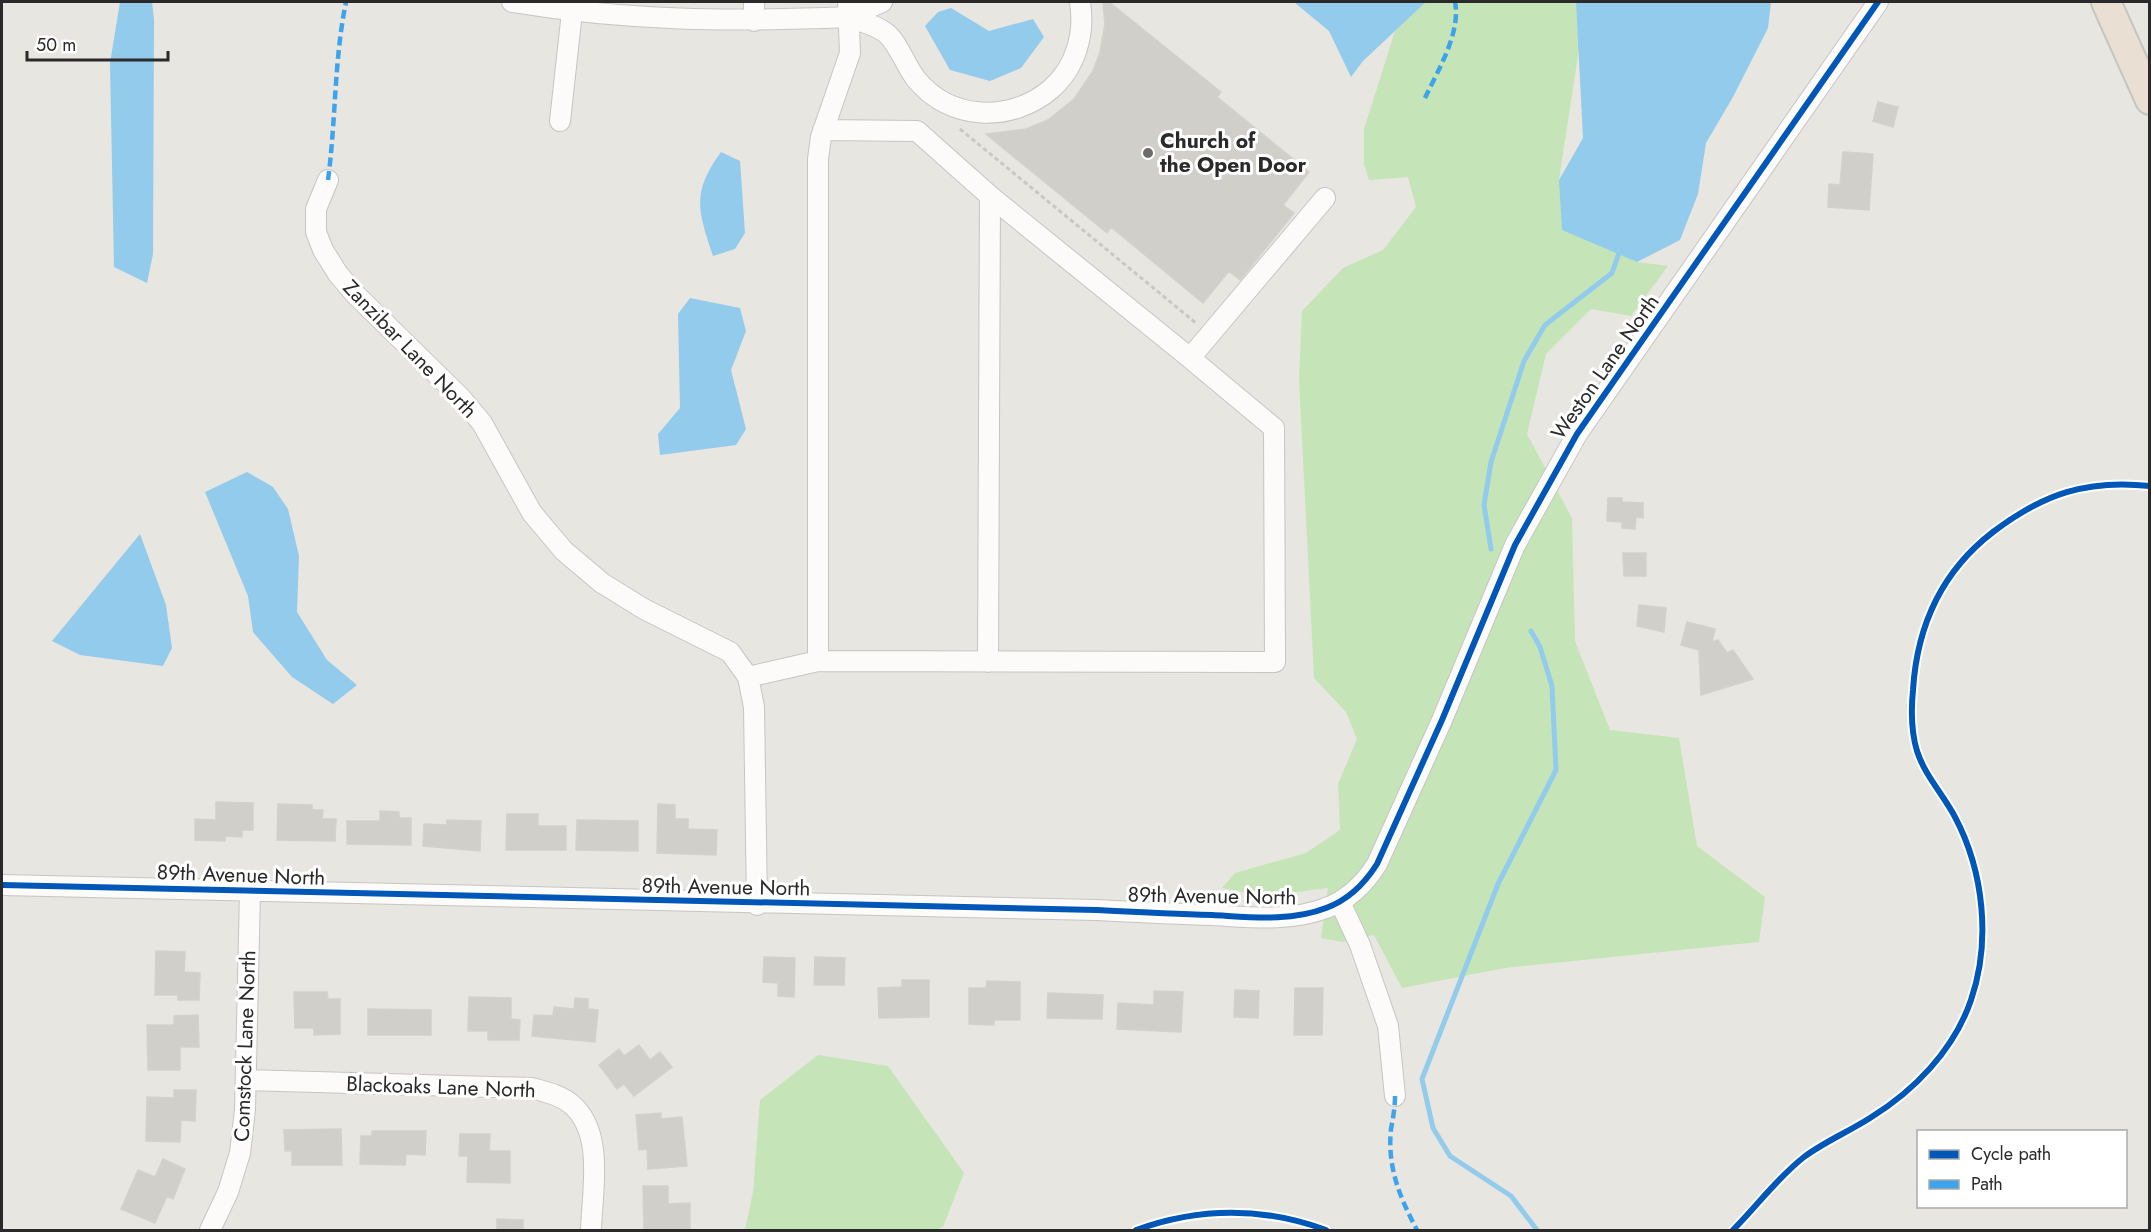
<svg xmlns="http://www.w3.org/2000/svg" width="2151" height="1232" viewBox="0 0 2151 1232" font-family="Jost,sans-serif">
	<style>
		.green { fill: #c5e5b8 }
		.water { fill: #92cbeb }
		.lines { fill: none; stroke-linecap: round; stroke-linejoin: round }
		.stream { stroke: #92cbeb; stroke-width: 5 }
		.building { fill: #d1cfca; stroke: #d3d1cc; stroke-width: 1.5 }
		.minor-casing { stroke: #c6c5c5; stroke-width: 22 }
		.highway-casing { stroke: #c4c4c1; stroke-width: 32 }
		.path { stroke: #c8c8c7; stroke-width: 3; stroke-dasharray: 4.5 3; stroke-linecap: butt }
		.minor { stroke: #fcfbfa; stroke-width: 20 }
		.highway { stroke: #e9dfd3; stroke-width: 28 }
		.quiet { stroke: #3ea3eb; stroke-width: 4.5; stroke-dasharray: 9 4.5; stroke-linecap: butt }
		.cycleway-casing { stroke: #fff; stroke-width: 10 }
		.cycleway { stroke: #0057b8; stroke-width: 6 }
		.poi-dot { fill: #6c6c6a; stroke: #fff; stroke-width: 2 }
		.labels { text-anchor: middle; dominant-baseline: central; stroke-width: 6; stroke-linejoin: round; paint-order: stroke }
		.poi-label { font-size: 21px; font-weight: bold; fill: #2a2a2a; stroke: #fff; text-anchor: start }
		.street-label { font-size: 21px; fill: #2a2a2a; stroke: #fff }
	</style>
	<rect width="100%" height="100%" fill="#e8e6e0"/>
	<path class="green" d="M1426 2H1576L1579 49 1559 180 1637 262 1668 266 1631 316 1591 309 1546 354 1527 434 1572 518 1575 641 1610 730 1679 738 1697 846 1765 897 1759 942 1505 968 1402 988 1374 935 1342 942 1321 938 1328 888 1266 896 1222 888 1235 873 1306 853 1340 830 1338 784 1357 739 1346 712 1314 678 1299 380 1302 311 1343 268 1383 250 1416 207 1408 177 1369 180 1364 164V129L1395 31Z
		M818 1055 888 1066 964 1173 943 1227 935 1230H745L753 1192 760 1100Z"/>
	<path class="water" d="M120 2H152L154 19 153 254 147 283 114 267 110 63Z
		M1294 2H1426L1363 61 1351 77 1329 31Z
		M1576 2H1771L1768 28 1733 97 1706 143 1698 194 1680 240 1637 262 1562 230 1559 180 1583 138Z
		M951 8 989 31 1033 19 1044 37 1021 68 990 81 950 70 925 26 938 12Z
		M721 152 740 161 745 233 735 249 713 256C698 211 691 193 721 152Z
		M690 298 740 308 746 331 731 370 746 429 736 445 660 455 658 434 680 408 678 314Z
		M247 472 273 487 288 509 299 556 297 612 327 660 357 685 333 704 292 677 253 632 248 596 205 492Z
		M140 534 166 605 172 648 163 666 80 655 52 641Z"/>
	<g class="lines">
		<path class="stream" d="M1491 549 1484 505 1491 462 1524 361 1545 325 1612 273 1620 250
			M1531 631 1540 647 1552 686 1556 770 1498 884 1422 1079 1433 1128 1450 1156 1511 1196 1537 1230"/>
	</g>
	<path class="building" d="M1103 2H1109L1221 92 1217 97 1309 172 1283 205 1294 213 1240 280 1229 271 1203 303 1111 227 1107 233 986 134 1026 129 1048 120 1074 99 1093 71 1100 52 1105 24Z
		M1878 102 1898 107 1893 127 1873 121Z
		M1843 152 1873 154 1869 210 1828 207 1829 184 1840 185Z
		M1608 498H1622V502L1643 503V518L1636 517 1635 529 1622 528V522L1607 521Z
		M1623 553H1646V576H1624Z
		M1639 605 1666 608 1664 632 1637 626Z
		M1687 622 1715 629 1712 642 1718 640 1727 653 1733 650 1753 679 1701 695 1699 650 1681 645Z
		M216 802 253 803V830H242V837L225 836V841L195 840V819L216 820Z
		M278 804 312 805V810H323L322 819H336L335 841 277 840Z
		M658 804 675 805V819H688V829L717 830 716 855 657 853Z
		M380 811 399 812V818H411V845L347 844V821H380Z
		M507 814H538V826H566V850H506Z
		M447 820 481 821 480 851 423 846 424 824 447 825Z
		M577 820 638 821V851L576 850Z
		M156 951 185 952 184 972 200 973 199 1000H178V995H155Z
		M764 957 795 958 794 997 778 996V983L763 982Z
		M815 957 845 958 844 985H814Z
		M902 980H929V1017L879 1018 878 988 902 987Z
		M987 981 1020 982V1020H994V1025L969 1024V988H986Z
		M1295 988H1323L1322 1035H1294Z
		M1235 990 1259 991 1258 1018 1234 1017Z
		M1154 991 1183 992 1181 1032 1117 1029 1118 1003 1154 1005Z
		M294 992H327L328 999H340V1034L314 1035V1028H295Z
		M1048 993 1103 995 1102 1019 1047 1018Z
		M469 997 511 998V1019L520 1020 519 1040H488V1031H468Z
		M575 998 588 999V1009L598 1010 595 1042 532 1036 534 1015 553 1016 554 1007 574 1009Z
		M368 1009 431 1010V1035H368Z
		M198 1015 199 1047H180V1070H148L147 1025H174V1016Z
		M639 1045 650 1060 660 1052 672 1067 634 1096 624 1084 617 1089 599 1065 619 1049 624 1056Z
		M174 1090H196L195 1121 181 1120 180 1142 146 1141 147 1097 174 1098Z
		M661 1113V1119L682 1117 687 1166 648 1169 647 1149 639 1150 636 1115Z
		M341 1129 342 1165H292V1151H285L284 1130Z
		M372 1131H426L425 1155 406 1154 405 1165 360 1164 361 1136H372Z
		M460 1134H490L489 1151H510V1183L467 1182 468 1156H459Z
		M163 1159 185 1169 173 1199 167 1196 155 1223 121 1209 138 1170 155 1177Z
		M643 1186H668V1204L690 1203V1230H644Z
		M497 1219 523 1220V1230H497Z"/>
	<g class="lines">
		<g class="minor-casing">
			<path id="minor" d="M512 2C627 21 731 22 848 17
				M882 2 848 17C859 21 876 25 886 33 899 44 905 65 916 79 950 121 1011 123 1051 89 1076 67 1085 34 1080 2
				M754 21V2
				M560 121 572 12
				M823 130 917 131 990 196 1190 358
				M328 180 316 209V232L323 250 338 274 355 294 461 398 482 423 532 513 564 551 602 583 644 609 730 652 748 677 754 707 757 905
				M818 661 1275 662 1274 428 1190 358 1325 198
				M988 662 990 196
				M748 677 818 661V159L821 137 850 53 848 2
				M2 885 1097 910C1135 912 1174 914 1212 915 1250 917 1290 922 1326 908 1348 900 1365 883 1377 864L1442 720 1515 545 1577 434 1878 2
				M1340 902 1360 945 1388 1026 1395 1096
				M247 1080 532 1088C546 1092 560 1095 571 1104 605 1132 592 1192 591 1230
				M210 1230 228 1192 240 1153 245 1110 250 891"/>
		</g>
		<g class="highway-casing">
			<path id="highway" d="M2106 2 2150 100"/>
		</g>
		<path class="path" d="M960 129 1196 323"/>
		<use href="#minor" class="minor"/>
		<use href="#highway" class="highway"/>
		<path class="quiet" d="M1425 98C1438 70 1461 33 1455 2
			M328 180C336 120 334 60 346 2
			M1395 1096C1395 1108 1393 1118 1391 1129 1387 1167 1400 1198 1417 1230"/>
		<g class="cycleway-casing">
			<path id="cycleway" d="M2 885 1097 910C1135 912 1174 914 1212 915 1250 917 1290 922 1326 908 1348 900 1365 883 1377 864L1442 720 1515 545 1577 434 1878 2
				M1136 1230C1199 1207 1263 1207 1326 1230
				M1733 1230C1757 1206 1777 1178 1804 1157 1824 1142 1848 1132 1870 1118 1914 1091 1954 1050 1971 1000 1991 942 1984 872 1955 817 1943 794 1925 776 1917 751 1911 731 1911 710 1913 690 1917 626 1941 572 1993 532 2043 494 2087 479 2150 486"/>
		</g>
		<use href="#cycleway" class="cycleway"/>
	</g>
	<circle class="poi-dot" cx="1148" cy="153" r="6"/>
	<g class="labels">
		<g class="poi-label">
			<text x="1160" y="141">Church of<tspan x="1160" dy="24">the Open Door</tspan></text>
		</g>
		<g class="street-label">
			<text transform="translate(410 349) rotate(46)">Zanzibar Lane North</text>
			<text transform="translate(1605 367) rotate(-55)">Weston Lane North</text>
			<text transform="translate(241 875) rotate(2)">89th Avenue North</text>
			<text transform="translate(726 887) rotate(1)">89th Avenue North</text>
			<text transform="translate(1212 896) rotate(1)">89th Avenue North</text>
			<text transform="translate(245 1046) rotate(-88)">Comstock Lane North</text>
			<text transform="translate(441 1087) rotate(2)">Blackoaks Lane North</text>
		</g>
	</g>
	<rect width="2151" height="1232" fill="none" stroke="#2a2a2a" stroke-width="6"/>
	<rect x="1917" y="1130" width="210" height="78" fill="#ffffff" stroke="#aaaaaa" stroke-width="1.5"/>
	<rect x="1929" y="1150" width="30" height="9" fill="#0057b8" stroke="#aaaaaa" stroke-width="1.5"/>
	<text x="1971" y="1160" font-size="18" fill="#2a2a2a">Cycle path</text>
	<rect x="1929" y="1180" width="30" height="9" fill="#3ea3eb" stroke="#aaaaaa" stroke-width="1.5"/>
	<text x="1971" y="1190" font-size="18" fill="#2a2a2a">Path</text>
	<path d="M27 51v9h141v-9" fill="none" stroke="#2a2a2a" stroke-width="3"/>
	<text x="36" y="51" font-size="18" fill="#2a2a2a" stroke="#ffffff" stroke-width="4.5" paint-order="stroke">50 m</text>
</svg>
